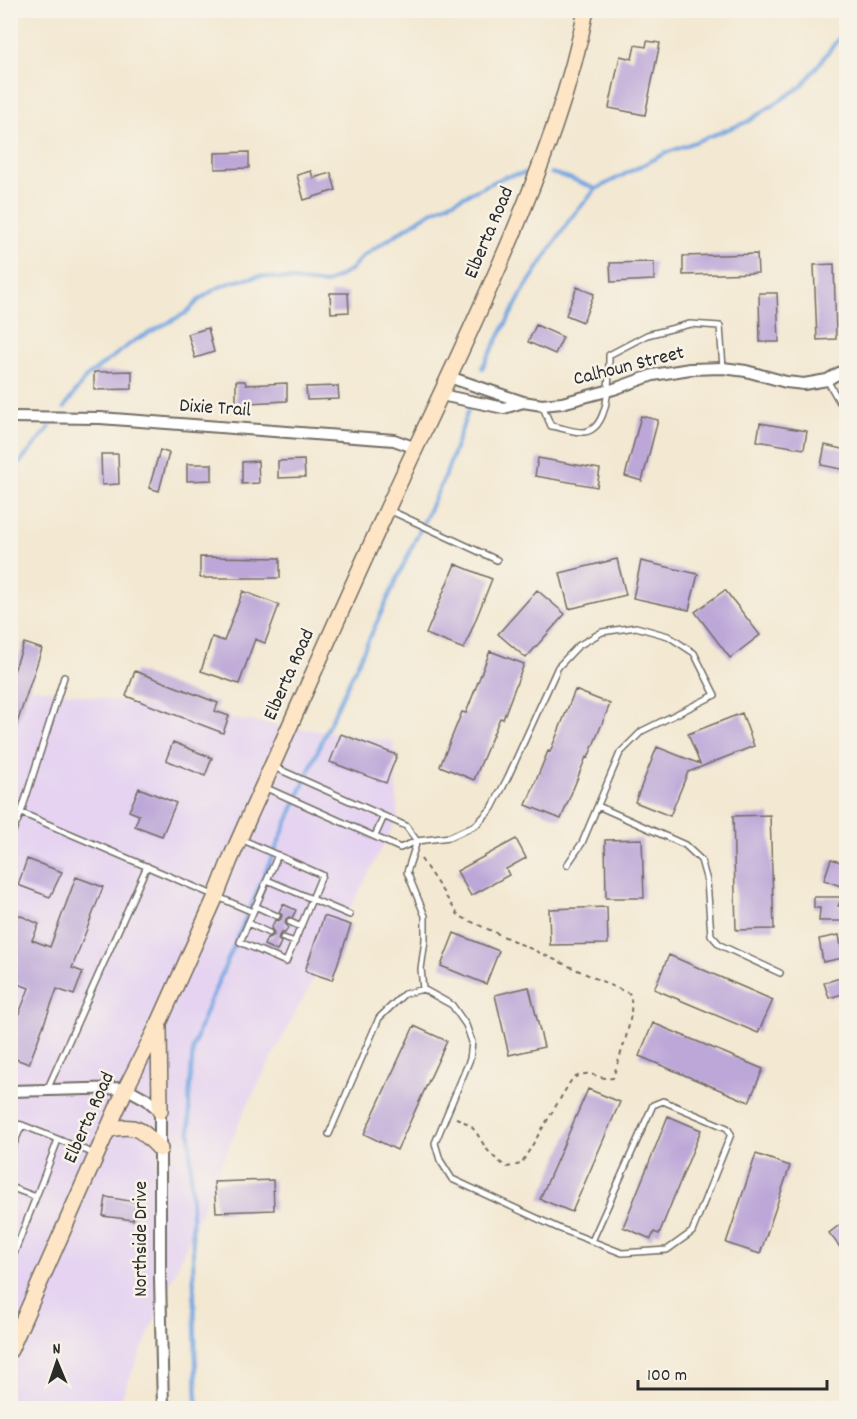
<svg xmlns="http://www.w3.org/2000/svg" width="857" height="1419" viewBox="0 0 857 1419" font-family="Dekko,sans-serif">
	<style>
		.built { fill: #e5d3f1 }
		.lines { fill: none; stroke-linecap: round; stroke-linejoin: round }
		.stream { stroke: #75a6e0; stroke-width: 4 }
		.building { fill: #bda7d8 }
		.lane-casing { stroke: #716d65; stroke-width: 8 }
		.street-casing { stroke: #716d65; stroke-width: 14 }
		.secondary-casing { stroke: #716d65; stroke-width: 18 }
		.path { stroke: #716d65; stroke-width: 2; stroke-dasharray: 4.5 4.5; stroke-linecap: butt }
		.lane { stroke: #fff; stroke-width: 5 }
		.street { stroke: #fff; stroke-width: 10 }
		.secondary { stroke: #fde5c5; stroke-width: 15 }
		.labels { text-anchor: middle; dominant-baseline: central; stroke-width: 5; stroke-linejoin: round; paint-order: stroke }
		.street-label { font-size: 20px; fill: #2b2b2b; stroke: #f7f3e8 }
	</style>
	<rect width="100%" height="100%" fill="#f7f3e8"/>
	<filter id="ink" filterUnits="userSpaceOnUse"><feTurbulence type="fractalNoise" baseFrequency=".0167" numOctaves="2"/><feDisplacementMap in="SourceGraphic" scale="12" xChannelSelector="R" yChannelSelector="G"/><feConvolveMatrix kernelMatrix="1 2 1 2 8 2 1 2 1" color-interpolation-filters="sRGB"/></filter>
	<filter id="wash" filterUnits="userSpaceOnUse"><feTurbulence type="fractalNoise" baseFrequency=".008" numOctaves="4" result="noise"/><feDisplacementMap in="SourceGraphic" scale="24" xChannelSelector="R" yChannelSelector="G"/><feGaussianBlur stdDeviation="1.35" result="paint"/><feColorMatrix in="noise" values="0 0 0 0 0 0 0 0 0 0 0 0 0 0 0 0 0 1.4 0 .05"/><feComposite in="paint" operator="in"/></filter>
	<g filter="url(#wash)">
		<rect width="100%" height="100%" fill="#f3e8d2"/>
		<path class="built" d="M31 687 203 715 393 741 398 817 245 1109 117 1408H11L10 739Z"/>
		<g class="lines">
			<path class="stream" d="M551 173 569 178 596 189
				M482 368 525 288 570 219 596 189 666 153 747 122 802 86 846 29
				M64 408 86 377 134 341 186 313 199 300 215 289 232 282 260 276 325 284 342 275 350 270 363 256 431 212 504 177 532 172
				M10 474 50 427
				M197 1408 189 1100 193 1048 205 1013 327 729 446 474 468 411"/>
		</g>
		<g id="blocks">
			<path class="building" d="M647 41 660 43 645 115 609 108 620 56 632 59 635 45 646 47Z
				M249 152V168L215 169V153Z
				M311 171 313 178 331 173 336 190 304 200 297 175Z
				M757 254 758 273 683 275V256Z
				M654 262V280L611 282 610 263Z
				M834 264 836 339 817 340 814 265Z
				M577 287 594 294 583 322 566 315Z
				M330 293H348L349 312 331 313Z
				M759 293H777L779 342H760Z
				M536 325 563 337 555 354 528 342Z
				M208 328 214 352 195 358 188 334Z
				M132 371V389L94 390V372Z
				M236 381H245L246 385 287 383V401L246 403V404L236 405Z
				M338 386 339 399 307 400 306 387Z
				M641 416 658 420 642 481 625 476Z
				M760 423 807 431 804 449 757 441Z
				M825 445 846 450V470L821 465Z
				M160 450 169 453 159 491 149 488Z
				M101 454H118L119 484 102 485Z
				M538 458 600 469 597 487 535 476Z
				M304 460 305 477 278 478V461Z
				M258 461 259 483 242 484V462Z
				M187 464H212V480L187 481Z
				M200 557 280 558V578H200Z
				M617 559 626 595 569 609 560 573Z
				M641 561 698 574 689 610 633 598Z
				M455 564 492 579 464 649 426 634Z
				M537 590 565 614 526 658 498 634Z
				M725 590 760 635 730 658 695 612Z
				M243 591 279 605 265 643 255 639 239 684 201 671 212 637 224 641Z
				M24 643 42 649 13 735H10V682Z
				M490 651 524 664 503 719 500 718 474 780 440 766 462 712 466 713Z
				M135 671 218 703 215 711 229 716 223 733 126 696Z
				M575 690 610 704 588 758 586 757 561 819 526 805 548 751 550 752Z
				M742 713 754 746 688 772 670 816 635 802 657 747 700 764 688 734Z
				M341 734 397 755 386 783 330 762Z
				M173 742 212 758 205 776 166 760Z
				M139 788 176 803 162 836 135 826 139 815 129 811Z
				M770 815 774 929 736 930 733 816Z
				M516 839 526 858 506 869 509 875 471 896 457 871Z
				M642 839 644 898H606L605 840Z
				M27 859 62 872 50 897 18 885Z
				M831 859 846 864V888L824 880Z
				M76 877 103 887 72 968 83 972 74 995 57 989 29 1064 10 1057V1026L14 1027 29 988 10 981V924L15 913 39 924 32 940 50 947Z
				M814 897H842L838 906H843V921H819L820 908H814Z
				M283 904 296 910 292 918 289 917 286 919 285 923 288 927 285 933H281L279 936 278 940 281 942 277 951 264 945 267 938 271 937 274 935 273 931 271 929 275 920 278 921 281 919 282 915 279 912Z
				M607 907 608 944 550 945 549 909Z
				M324 916 351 925 332 980 305 971Z
				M454 933 499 951 486 984 441 966Z
				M839 935 843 958 823 962 819 939Z
				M669 955 773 1000 758 1033 654 989Z
				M846 976V993L829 998 824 983Z
				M529 987 544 1047 509 1055 495 995Z
				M653 1023 763 1069 749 1102 639 1056Z
				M414 1026 447 1041 397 1150 364 1134Z
				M588 1089 620 1102 572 1212 540 1199Z
				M668 1116 701 1130 659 1234 654 1232 651 1239 623 1227Z
				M756 1154 790 1166 760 1254 726 1243Z
				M273 1180 274 1210 216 1212 214 1182Z
				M106 1197 136 1202 133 1220 103 1216Z
				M842 1223 846 1229V1255L829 1233Z"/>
		</g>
	</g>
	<g filter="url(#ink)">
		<use href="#blocks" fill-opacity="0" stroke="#716d65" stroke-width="1.5"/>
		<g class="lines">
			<g class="lane-casing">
				<path id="lane" d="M827 380 839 401 846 408
					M542 405 551 426C560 427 576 433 584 432 611 429 609 374 609 355L647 335 690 324 720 326 723 368
					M389 510 497 560
					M274 767 406 826 417 841
					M264 787 400 848 417 841 450 837 476 825 492 808 508 777 558 667 578 646 602 632 636 627 668 636 694 653 715 695 642 731 620 753 582 843 567 865
					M598 806 685 845 701 860 707 881 711 935 720 945 780 973
					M10 808 253 912
					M375 836 384 816
					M10 838 21 813 64 677
					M241 839 322 875 286 962 240 942 278 855
					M417 841 407 872 425 916V940L421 969 423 989
					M267 880 350 915
					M255 906 277 916
					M290 922 301 927
					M248 923 269 933
					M283 938 295 942
					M47 1090 147 866
					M10 1123 22 1125 95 1154
					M329 1134 379 1018 404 994 423 989 452 1005 466 1025 472 1042 470 1059 435 1143 440 1160 452 1179 558 1228 622 1253 667 1250 692 1232 731 1134 727 1128 663 1101 653 1105 592 1241
					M10 1153 22 1125
					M10 1187 36 1197
					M10 1264 58 1140"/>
			</g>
			<g class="street-casing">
				<path id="street" d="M449 377 523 402 542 405 562 403 614 389 653 375 690 369 723 368 746 371 786 382 804 384 827 380 846 369
					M441 395 504 408 523 402
					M10 417 100 418 394 440 416 448
					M10 1091 126 1088 146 1099 160 1111V1277L163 1408"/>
			</g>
			<g class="secondary-casing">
				<path id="secondary" d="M159 1027 160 1111
					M107 1130C136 1123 141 1129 160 1149
					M10 1350 126 1088 159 1023 216 896 230 860 249 817C305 693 359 568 417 445 450 375 483 305 513 234 543 161 571 88 586 10"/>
			</g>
			<path class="path" d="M421 859 459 916 630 994C636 1018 620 1053 613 1078 595 1080 592 1067 572 1079L521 1164 507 1167C502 1164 497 1160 492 1155 477 1140 480 1127 456 1118"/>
			<use href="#lane" class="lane"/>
			<use href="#street" class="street"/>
			<use href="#secondary" class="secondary"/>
		</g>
	</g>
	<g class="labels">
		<g class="street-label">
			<text transform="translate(490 233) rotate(-67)">Elberta Road</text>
			<text transform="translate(629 367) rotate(-14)">Calhoun Street</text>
			<text transform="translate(215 409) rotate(4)">Dixie Trail</text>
			<text transform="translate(290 675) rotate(-66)">Elberta Road</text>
			<text transform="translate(90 1118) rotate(-66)">Elberta Road</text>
			<text transform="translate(142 1239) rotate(-90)">Northside Drive</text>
		</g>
	</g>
	<rect width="857" height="1419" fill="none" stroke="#f7f3e8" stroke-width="36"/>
	<g transform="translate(57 1362) rotate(358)" stroke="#f7f3e8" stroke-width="4.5" paint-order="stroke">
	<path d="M0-4.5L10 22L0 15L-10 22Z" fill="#2b2b2b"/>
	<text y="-9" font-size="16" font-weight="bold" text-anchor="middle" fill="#2b2b2b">N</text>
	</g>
	<path d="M638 1380v9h189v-9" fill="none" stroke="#2b2b2b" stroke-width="3"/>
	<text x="647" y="1380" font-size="18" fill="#2b2b2b" stroke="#f7f3e8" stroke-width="4.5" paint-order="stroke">100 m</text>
</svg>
